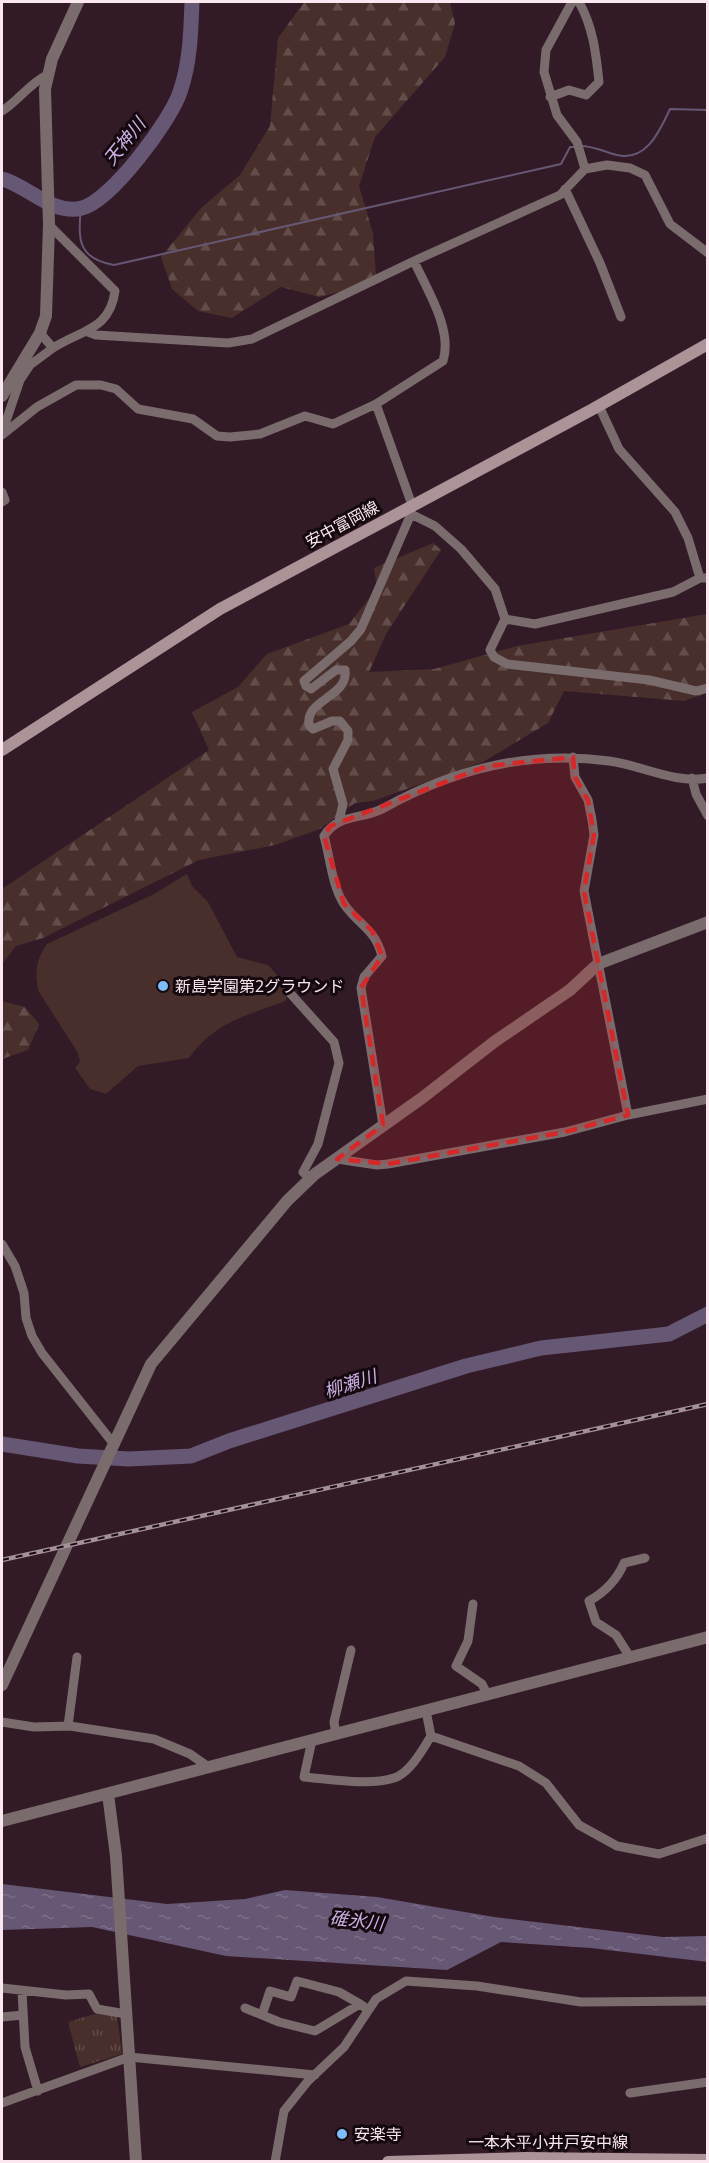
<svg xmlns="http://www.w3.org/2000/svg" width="709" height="2163" viewBox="0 0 709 2163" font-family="'Open Sans','Noto Sans JP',sans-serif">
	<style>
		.forest { fill: url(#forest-firs) }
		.park { fill: url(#park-tufts) }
		.pitch { fill: #482f2b }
		.water { fill: url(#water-ripples) }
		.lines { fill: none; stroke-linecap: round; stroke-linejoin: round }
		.stream { stroke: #665774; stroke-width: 2 }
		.river { stroke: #665774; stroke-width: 15 }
		.minor { stroke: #7a6b6d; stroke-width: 9 }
		.tertiary { stroke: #7a6b6d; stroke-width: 12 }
		.secondary { stroke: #ac9397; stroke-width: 12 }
		.rail-casing { stroke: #a58f99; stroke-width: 4.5 }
		.rail { stroke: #14090e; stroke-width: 2; stroke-dasharray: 7; stroke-linecap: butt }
		.marked { fill: #d62828; fill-opacity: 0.2; stroke: #d62828; stroke-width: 4.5; stroke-dasharray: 12 8; stroke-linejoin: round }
		.poi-dot { fill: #7ebdf9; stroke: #14090e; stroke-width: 2 }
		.labels { text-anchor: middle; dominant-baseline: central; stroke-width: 6; stroke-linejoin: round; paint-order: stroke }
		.street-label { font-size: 16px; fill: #fae7ef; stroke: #14090e }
		.poi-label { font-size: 16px; fill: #fae7ef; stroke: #14090e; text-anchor: start }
		.water-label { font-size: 18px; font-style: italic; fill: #cdb1e6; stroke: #14090e }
	</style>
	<defs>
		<pattern id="forest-firs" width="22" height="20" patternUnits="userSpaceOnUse" patternTransform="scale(1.5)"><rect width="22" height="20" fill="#482f2b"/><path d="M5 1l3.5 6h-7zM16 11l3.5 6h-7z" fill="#634d4a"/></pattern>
		<pattern id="park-tufts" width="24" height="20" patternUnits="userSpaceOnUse" patternTransform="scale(1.5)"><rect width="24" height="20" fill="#482f2b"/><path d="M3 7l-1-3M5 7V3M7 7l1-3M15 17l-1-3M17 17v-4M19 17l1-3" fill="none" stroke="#634d4a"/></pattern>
		<pattern id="water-ripples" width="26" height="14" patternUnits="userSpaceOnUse" patternTransform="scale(1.5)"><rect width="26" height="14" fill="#665774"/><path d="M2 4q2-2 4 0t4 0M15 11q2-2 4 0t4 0" fill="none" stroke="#7d6f88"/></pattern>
	</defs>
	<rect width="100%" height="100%" fill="#331a27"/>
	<path class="forest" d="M304 2H450L455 23 445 57 375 137 359 186 373 233 376 275 360 287 319 297 281 287 232 318 198 311 172 289 161 257 201 208 240 175 270 126 278 38Z
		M433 543 441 550 386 634 369 672 434 669 517 646 707 614V693L684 701 564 691 548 723 483 762 373 801 355 803 320 829 275 845 199 860 43 938 16 946 2 964V889L209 750 192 712 238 687 267 654 349 624 377 588 374 568Z
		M2 1001 25 1007 39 1024 28 1050 2 1059Z"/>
	<path class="park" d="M101 2012 117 2016 122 2054 80 2067 68 2022Z"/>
	<path class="pitch" d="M187 874 192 886 208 902 237 957 268 965 291 990 285 1001C245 1017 217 1020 189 1058L138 1066 106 1094 90 1089 75 1068 80 1062 78 1053 39 992C34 974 36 959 47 944L152 895Z"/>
	<path class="water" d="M2 1884 167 1904 245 1899 285 1890 377 1897 494 1917 663 1937 707 1936 708 1962 591 1948 501 1942 447 1970 226 1956 92 1927 2 1930Z"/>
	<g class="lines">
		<path class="stream" d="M580 146C594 146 605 152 617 155 647 162 660 130 670 109L708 110
			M81 209C77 240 79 259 114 265L561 164 570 147H575"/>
		<path class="river" d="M2 179C27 185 53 216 82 208 111 201 171 120 180 92 190 64 191 31 192 2
			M2 1444 78 1456 129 1459 191 1456 229 1441 466 1366 541 1348 669 1334 708 1314"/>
		<path class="minor" d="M572 2 546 50 544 72 557 115 577 142 585 169
			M550 97 569 90 586 95 599 82C596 53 593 27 579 2
			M2 111C19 100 29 84 47 75
			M565 189 600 263 621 317
			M88 332 96 335 228 343 252 339 414 261 560 195 585 169 607 165 630 168 645 175 670 224 708 253
			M40 333 53 348C81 330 110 330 115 291L49 225
			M599 406 619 449 675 512 688 538 700 578
			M2 433 20 380 30 365 53 348
			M2 435 37 407 76 385H101L116 389 138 409 193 419 217 436 230 437 260 434 305 416 333 424 376 404
			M2 492 5 500 2 502
			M411 514 435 526 461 549 495 589 505 619 490 650 494 657 507 664 649 680 696 691 708 688
			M505 619 535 624 673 592 700 578H708
			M573 757 575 777 588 800 592 820 594 835 584 891 628 1115
			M692 778 696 794 708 816
			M339 821 343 804 333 769 348 740V731L340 721H332L313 729 309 725C305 699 349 697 345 670H336L311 689 306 686 304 681 351 641 361 629 411 514 412 505 376 404 443 361C453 330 427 290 414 261
			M290 993 334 1042 339 1063 318 1144 303 1172 311 1179
			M383 1125 361 988 364 977 382 956C375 928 358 925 344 904 332 886 330 857 324 836 338 813 363 820 384 808 454 769 529 750 609 761 641 765 674 784 708 778
			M337 1159 377 1165 388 1164 565 1132 628 1115 708 1099
			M2 1244 15 1266 24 1293 26 1318 32 1336 42 1353 113 1443
			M473 1604 468 1641 456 1666 482 1684 487 1694
			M630 1657 616 1635 596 1622 589 1601C605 1592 617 1580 624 1563L645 1558
			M2 1722 34 1727 70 1726 154 1739 190 1754 210 1768
			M68 1726 77 1657
			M336 1734 334 1722 351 1650
			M431 1736 519 1766 546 1783 579 1825 617 1846 659 1854 708 1838
			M312 1740 304 1777C330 1779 369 1786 394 1778 410 1773 423 1749 431 1736L426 1711
			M2 1988 66 1995 89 1994 97 2009 126 2014
			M22 1991 25 2047 38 2091
			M245 2008 279 2022 315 2031 360 2004 367 2009
			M262 2015 270 1991 291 1997 297 1981 339 1992 360 2004
			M2 2017 23 2015
			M630 2093 708 2082
			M2 2103 129 2057 315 2075
			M275 2162 284 2111 308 2081 344 2047 376 1999 406 1981 477 1986 581 2002 708 2001"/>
		<path class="tertiary" d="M2 396 40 333 46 316 49 225 45 89 52 59 78 2
			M2 1685 151 1364 287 1201 315 1174 422 1098 494 1042 570 990 598 964 708 922
			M108 1794 116 1856 136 2162
			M2 1821 708 1637"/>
		<path class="secondary" d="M2 750 220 609 593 409 708 344
			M388 2162 525 2158 708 2160"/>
		<g class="rail-casing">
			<path id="rail" d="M2 1560 708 1404"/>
		</g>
		<use href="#rail" class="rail"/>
	</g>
	<path class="marked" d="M573 757 575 777 588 800 594 835 584 891 628 1115 565 1132 388 1164 337 1159 383 1125 361 988 382 956 372 931 344 904 324 836 330 826 487 766Z"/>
	<g class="poi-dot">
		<circle cx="163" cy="986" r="6"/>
		<circle cx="342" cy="2134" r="6"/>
	</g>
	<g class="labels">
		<g class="street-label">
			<text transform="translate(342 524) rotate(-28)">安中富岡線</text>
			<text x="548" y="2142">一本木平小井戸安中線</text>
		</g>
		<g class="poi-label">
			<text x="175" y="986">新島学園第2グラウンド</text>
			<text x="354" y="2134">安楽寺</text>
		</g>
		<g class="water-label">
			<text transform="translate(124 141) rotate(-51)">天神川</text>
			<text transform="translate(350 1383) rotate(-18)">柳瀬川</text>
			<text transform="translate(357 1920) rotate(7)">碓氷川</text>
		</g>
	</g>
	<rect width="709" height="2163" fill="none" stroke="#fae7ef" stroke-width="6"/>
</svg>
